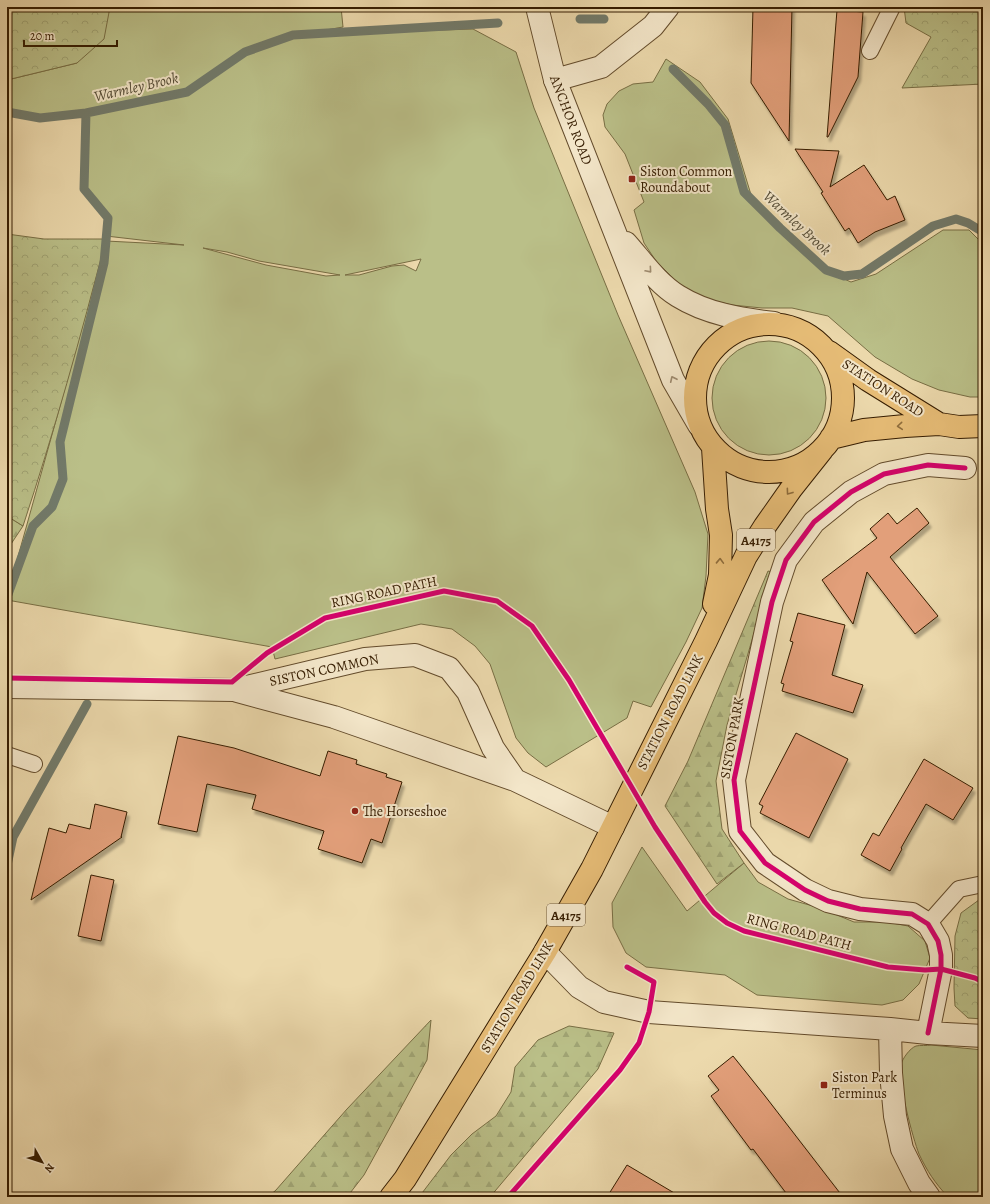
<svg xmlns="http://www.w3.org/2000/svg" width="990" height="1204" viewBox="0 0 990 1204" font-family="Alegreya,serif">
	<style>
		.grass { fill: #babf88; stroke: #786e44; fill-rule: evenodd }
		.forest { fill: url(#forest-firs); stroke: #786e44 }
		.park { fill: url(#park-crowns); stroke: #786e44 }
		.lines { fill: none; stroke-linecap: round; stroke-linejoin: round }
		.stream { stroke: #727a6a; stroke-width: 9 }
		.building { fill: #e29f7a; stroke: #351c00; filter: url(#shadow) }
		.service-casing { stroke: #634b2b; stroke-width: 18 }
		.minor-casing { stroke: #634b2b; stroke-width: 24 }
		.tertiary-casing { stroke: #634b2b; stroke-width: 24 }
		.primary-casing { stroke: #351c00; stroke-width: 24 }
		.service { stroke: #f3e6c9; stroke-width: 16 }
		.minor { stroke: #f3e6c9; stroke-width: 22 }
		.tertiary { stroke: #f3e6c9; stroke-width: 22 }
		.primary { stroke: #e6bc76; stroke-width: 22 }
		.cycleway-casing { stroke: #f3e6c9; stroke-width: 8 }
		.cycleway { stroke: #d6006c; stroke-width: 5 }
		.oneway { stroke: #9e8b6f }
		.oneway2 { stroke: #8e6c3b }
		.poi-dot { fill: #8f2418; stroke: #f3e6c9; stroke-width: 1.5 }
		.labels { text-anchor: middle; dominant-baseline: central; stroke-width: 4; stroke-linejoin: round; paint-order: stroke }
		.shield { fill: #f3e6c9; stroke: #6e593c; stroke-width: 1 }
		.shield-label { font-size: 13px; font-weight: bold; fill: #351c00 }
		.street-label { font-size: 14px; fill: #351c00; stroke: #f3e6c9 }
		.poi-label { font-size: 14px; fill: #351c00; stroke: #f3e6c9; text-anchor: start }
		.water-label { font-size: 15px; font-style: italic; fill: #534b35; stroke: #f3e6c9 }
	</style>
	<defs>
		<pattern id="forest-firs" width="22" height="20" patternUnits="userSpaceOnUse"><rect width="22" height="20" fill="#babf88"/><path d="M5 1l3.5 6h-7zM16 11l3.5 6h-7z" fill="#a0a474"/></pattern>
		<pattern id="park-crowns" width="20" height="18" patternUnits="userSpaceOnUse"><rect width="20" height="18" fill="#babf88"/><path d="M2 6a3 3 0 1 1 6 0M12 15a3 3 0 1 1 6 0" fill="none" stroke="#a0a474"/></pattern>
		<filter id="shadow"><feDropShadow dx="2.5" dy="4.5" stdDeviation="1" flood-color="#0004"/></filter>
	</defs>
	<rect width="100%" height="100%" fill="#ecd9ac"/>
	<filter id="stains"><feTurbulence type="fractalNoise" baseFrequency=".005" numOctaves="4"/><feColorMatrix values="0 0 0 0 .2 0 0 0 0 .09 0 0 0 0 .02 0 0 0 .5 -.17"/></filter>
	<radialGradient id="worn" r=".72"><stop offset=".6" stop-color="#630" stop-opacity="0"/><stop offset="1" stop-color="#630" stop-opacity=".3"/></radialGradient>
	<path class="grass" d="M110 7H226L229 8 234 7H341L343 27 298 35 473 29 516 52 534 108 618 315 695 492 708 534 706 576 702 608 686 642 651 707 633 701 627 718 546 767 528 753 516 738 490 664 475 646 452 629 421 624 275 659 272 647 7 600V596L106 241 184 245 106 236 108 218 84 189 86 113 40 118 7 115V80L77 63ZM203 248 227 252 259 261 340 275 326 276 266 265ZM421 259 416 271 404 265 392 266 359 275H345Z
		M666 59 700 82 728 119 752 198 835 275 851 282 876 274 943 230H969L983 244V397H970L939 390 912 379 875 357 828 316 792 308H762L732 305 702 298 678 283 656 261 644 243 634 210 644 202 625 154 605 127 603 115 607 104 619 91 633 84 653 82Z
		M712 398a57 57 0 1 1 114 0a57 57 0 1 1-114 0Z
		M642 847 687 911 744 863 758 882 788 899 820 908 854 922H887L908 926 925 941 930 958 919 984 903 1000 882 1005 757 995 725 975 646 967 626 953 613 927 612 903Z
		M931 1045 983 1050V1197H948C935 1183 927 1171 919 1154 913 1139 897 1079 901 1065 902 1059 910 1048 916 1046 920 1045 927 1046 931 1045Z"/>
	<path class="forest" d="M7 516 23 526 7 550Z
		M768 571 772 572 727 725 716 781 722 829 744 863 717 884 665 806 688 761Z
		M431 1020 427 1060 364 1175 347 1197H268L276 1190 347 1109Z
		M569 1026 614 1033 598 1069 490 1197H419L451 1155 472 1134 496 1116 511 1092 515 1067 538 1040Z"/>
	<path class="park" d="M7 7H110L104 39 77 63 7 80Z
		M904 7H983V84L902 88 931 37 906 23Z
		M7 234 44 239H106C81 336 54 432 23 526L7 516Z
		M983 897V1019L968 1018 955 1006 954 988 955 936 961 913Z"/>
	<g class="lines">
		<path class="stream" d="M580 19H604
			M673 69 708 104 725 125 744 192 780 228 826 270 844 276 862 274 933 226 956 219 968 223 983 232
			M7 112 40 118 86 113 187 92 245 52 293 35 498 23
			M7 597 33 526 52 507 63 479 60 442 104 263 108 218 84 189 86 113
			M7 865 13 837 87 704"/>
	</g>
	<path class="building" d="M753 7H792L789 141 751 83Z
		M837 10 863 12 858 77 828 137H827Z
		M795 149 839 151 830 187 864 165 887 200 895 196 905 220 875 232 858 243 849 228 845 231 821 193 823 192Z
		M917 508 929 523 890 557 938 616 915 634 867 572 853 624 822 580 877 538 870 529 888 513 897 524Z
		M798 613 845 625 832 675 863 685 853 713 782 691 784 684 781 683 793 642 790 641Z
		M796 733 848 759 809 838 760 813 763 806 759 804Z
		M178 736 234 748 320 776 328 751 357 760 356 764 387 774 386 777 402 782 382 843 371 839 362 863 318 849 324 831 252 809 256 795 207 784 197 832 158 824Z
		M924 759 973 788 953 820 926 804 901 848 902 849 890 871 861 855 873 833 879 836Z
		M95 804 127 812 121 837H122L31 900 49 828 66 833 69 824 90 829Z
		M91 875 114 880 101 941 78 936Z
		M733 1056 765 1096 843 1197H789L753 1149 751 1150 711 1096 719 1090 708 1076Z
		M627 1165 681 1197H607Z"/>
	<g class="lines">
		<g class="service-casing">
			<path id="service" d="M870 51 892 7
				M7 755 34 764
				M928 924 959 889 983 884"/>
		</g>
		<g class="minor-casing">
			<path id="minor" d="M555 80 601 67 653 26 668 7
				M7 687 234 690 365 659 415 655 449 668 468 692 493 748 515 780 613 827
				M237 691 334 717 515 780
				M545 952 579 987 604 1002 649 1012 890 1029 928 1033 983 1036
				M890 1029 891 1073 895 1116 902 1149 919 1183 929 1197
				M928 1033 941 969V955L938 941 928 924 912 914 860 909 828 901 805 890 765 863 740 831 734 780 772 602 786 560 814 522 851 492 884 474 928 465 965 468"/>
		</g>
		<g class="tertiary-casing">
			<path id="tertiary" d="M537 7 555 80 673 380 699 425
				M626 243C642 261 657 283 678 296 707 314 740 319 774 323"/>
		</g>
		<g class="primary-casing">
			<path id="primary" d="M695 398a74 74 0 1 1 148 0a74 74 0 1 1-148 0Z
				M829 352 868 380 939 424
				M831 438 864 430 905 426 939 424 959 427 983 426
				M713 448 717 509 721 535 720 575 714 604
				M391 1197 405 1179 545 952 592 869 706 641 746 556 765 526 791 489 822 450"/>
		</g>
		<use href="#service" class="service"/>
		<use href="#minor" class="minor"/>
		<use href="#tertiary" class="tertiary"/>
		<use href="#primary" class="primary"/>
		<g class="cycleway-casing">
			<path id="cycleway" d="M7 678 232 682 267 653 325 618 444 591 497 601 532 626 569 680 655 827 705 902 714 913 727 923 744 931 888 967 925 970 941 969 975 978 983 982
				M928 1033 941 969V955L938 941 928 924 912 914 860 909 828 901 805 890 765 863 740 831 734 780 772 602 786 560 814 522 851 492 884 474 928 465 965 468
				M508 1197 620 1070 639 1043 649 1012 654 982 627 967"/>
		</g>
		<use href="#cycleway" class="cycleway"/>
	</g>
	<defs><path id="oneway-chevron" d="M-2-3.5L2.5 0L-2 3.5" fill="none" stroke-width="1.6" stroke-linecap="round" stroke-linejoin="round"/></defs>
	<g class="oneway">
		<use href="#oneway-chevron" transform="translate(649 270) rotate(49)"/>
		<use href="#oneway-chevron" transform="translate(673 379) rotate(-115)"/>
	</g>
	<g class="oneway2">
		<use href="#oneway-chevron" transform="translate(900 426) rotate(175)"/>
		<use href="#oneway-chevron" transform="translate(789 492) rotate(126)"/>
		<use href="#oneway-chevron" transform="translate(720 561) rotate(-88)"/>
	</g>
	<g class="poi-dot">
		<rect x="628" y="175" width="8" height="8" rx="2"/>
		<circle cx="355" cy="811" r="4"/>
		<rect x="820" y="1081" width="8" height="8" rx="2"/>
	</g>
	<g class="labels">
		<g class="shield">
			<rect x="737" y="529" width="38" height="22" rx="3"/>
			<rect x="547" y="904" width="38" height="22" rx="3"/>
		</g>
		<g class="shield-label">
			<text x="756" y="540">A4175</text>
			<text x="566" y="915">A4175</text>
		</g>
		<g class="street-label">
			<text transform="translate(571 120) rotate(69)">ANCHOR ROAD</text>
			<text transform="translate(883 388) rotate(33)">STATION ROAD</text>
			<text transform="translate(384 592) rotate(-12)">RING ROAD PATH</text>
			<text transform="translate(324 670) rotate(-12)">SISTON COMMON</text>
			<text transform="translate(670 712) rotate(-63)">STATION ROAD LINK</text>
			<text transform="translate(732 738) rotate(-80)">SISTON PARK</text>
			<text transform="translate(799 932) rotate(15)">RING ROAD PATH</text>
			<text transform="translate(517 997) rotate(-59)">STATION ROAD LINK</text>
		</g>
		<g class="poi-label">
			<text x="640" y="171">Siston Common<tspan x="640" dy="16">Roundabout</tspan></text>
			<text x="363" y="811">The Horseshoe</text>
			<text x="832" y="1077">Siston Park<tspan x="832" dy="16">Terminus</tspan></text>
		</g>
		<g class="water-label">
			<text transform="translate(136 87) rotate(-13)">Warmley Brook</text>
			<text transform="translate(797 223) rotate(43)">Warmley Brook</text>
		</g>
	</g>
	<rect width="990" height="1204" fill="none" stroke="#ecd9ac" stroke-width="24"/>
	<rect x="8" y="8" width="974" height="1188" fill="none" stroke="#351c00" stroke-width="2"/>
	<rect x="12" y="12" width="966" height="1180" fill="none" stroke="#351c00"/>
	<g transform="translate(42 1162) rotate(129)" stroke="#f3e6c9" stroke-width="3" paint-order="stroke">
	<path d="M0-3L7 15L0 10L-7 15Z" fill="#351c00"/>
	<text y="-6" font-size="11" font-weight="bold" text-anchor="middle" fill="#351c00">N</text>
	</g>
	<path d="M24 40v6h93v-6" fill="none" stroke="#351c00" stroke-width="2"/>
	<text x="30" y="40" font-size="12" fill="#351c00" stroke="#f3e6c9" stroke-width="3" paint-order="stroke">20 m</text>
	<rect width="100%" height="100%" filter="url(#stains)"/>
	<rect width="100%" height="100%" fill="url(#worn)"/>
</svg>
